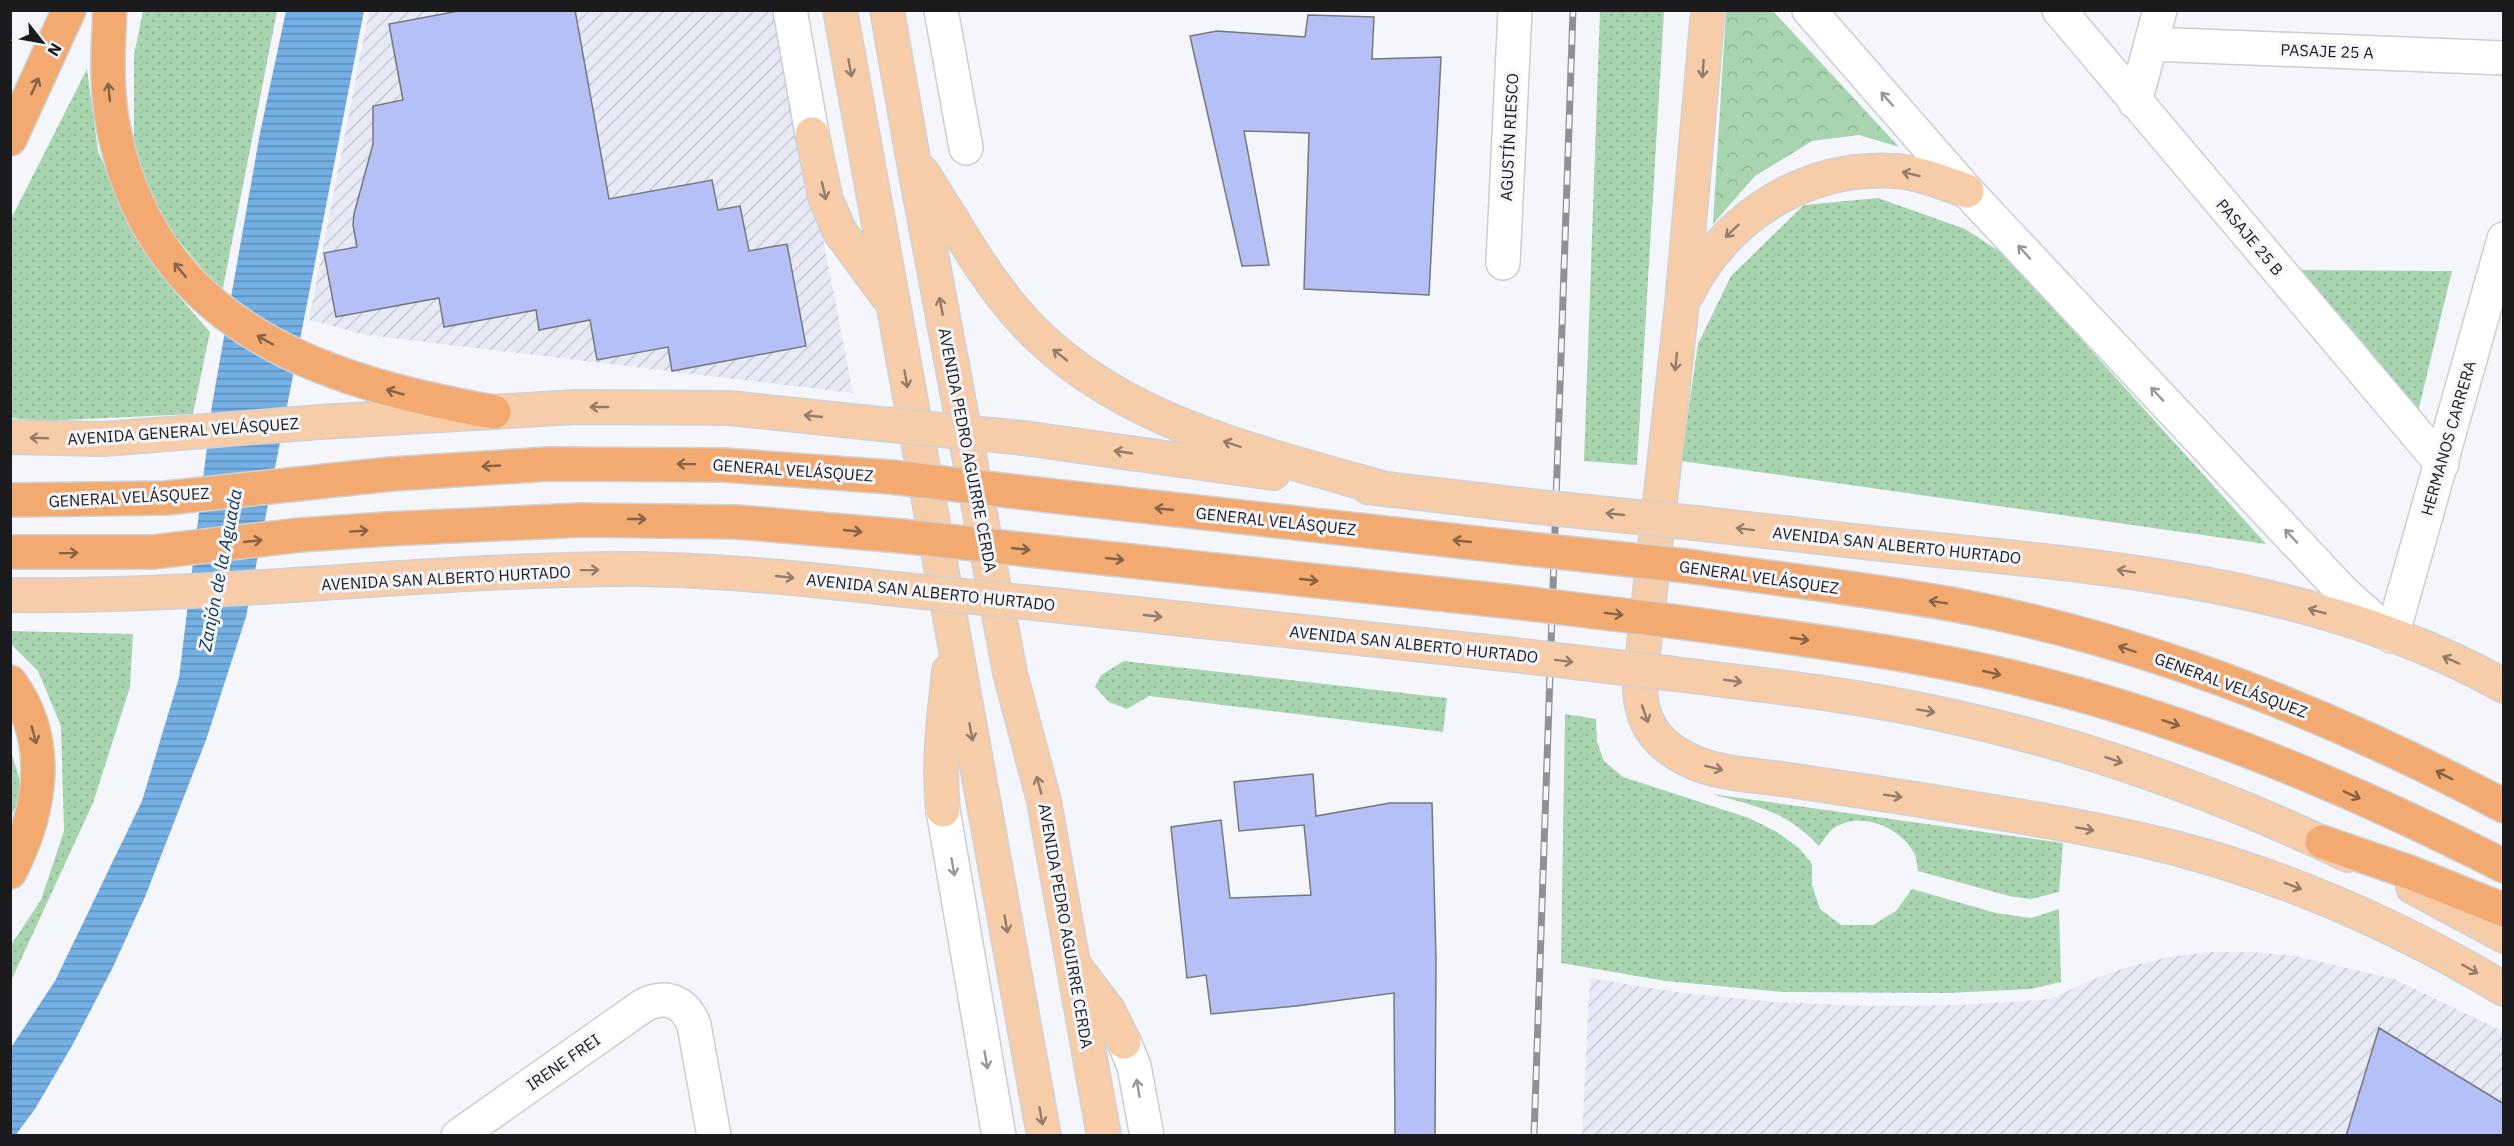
<svg xmlns="http://www.w3.org/2000/svg" width="2514" height="1146" viewBox="0 0 2514 1146" font-family="'IBM Plex Sans',sans-serif">
	<style>
		.industrial { fill: url(#industrial-furrows) }
		.grass { fill: url(#grass-dots) }
		.park { fill: url(#park-crowns) }
		.water { fill: url(#water-rules) }
		.building { fill: #b4c0f6; stroke: #77787c; stroke-width: 1.5 }
		.lines { fill: none; stroke-linecap: round; stroke-linejoin: round }
		.minor-casing { stroke: #cccdd2; stroke-width: 36 }
		.major-casing { stroke: #d1d1d2; stroke-width: 36 }
		.highway-casing { stroke: #d1d1d2; stroke-width: 36 }
		.minor { stroke: #fff; stroke-width: 33 }
		.major { stroke: #f7cca9; stroke-width: 33 }
		.highway { stroke: #f2aa70; stroke-width: 33 }
		.rail-casing { stroke: #919195; stroke-width: 7 }
		.rail { stroke: #f5f6fb; stroke-width: 4.5; stroke-dasharray: 14; stroke-linecap: butt }
		.major-bridge-casing { stroke: #d1d1d2; stroke-width: 36; stroke-linecap: butt }
		.highway-bridge-casing { stroke: #d1d1d2; stroke-width: 36; stroke-linecap: butt }
		.major-bridge { stroke: #f7cca9; stroke-width: 33 }
		.highway-bridge { stroke: #f2aa70; stroke-width: 33 }
		.oneway { stroke: #947c6a }
		.oneway2 { stroke: #866246 }
		.oneway3 { stroke: #989899 }
		.labels { text-anchor: middle; dominant-baseline: central; stroke-width: 6; stroke-linejoin: round; paint-order: stroke }
		.street-label { font-size: 16px; fill: #1b1b1d; stroke: #f5f6fb }
		.water-label { font-size: 18px; font-style: italic; fill: #083658; stroke: #f5f6fb }
	</style>
	<defs>
		<pattern id="industrial-furrows" width="10" height="10" patternUnits="userSpaceOnUse" patternTransform="scale(1.5)"><rect width="10" height="10" fill="#e7eaf6"/><path d="M-1 1l2-2M0 10L10 0M9 11l2-2" fill="none" stroke="#c6c8d2"/></pattern>
		<pattern id="grass-dots" width="8" height="8" patternUnits="userSpaceOnUse" patternTransform="scale(1.5)"><rect width="8" height="8" fill="#a8d4b0"/><path d="M2 2h.1M6 6h.1" fill="none" stroke="#90b597" stroke-width="1.8" stroke-linecap="round"/></pattern>
		<pattern id="park-crowns" width="20" height="18" patternUnits="userSpaceOnUse" patternTransform="scale(1.5)"><rect width="20" height="18" fill="#a8d4b0"/><path d="M2 6a3 3 0 1 1 6 0M12 15a3 3 0 1 1 6 0" fill="none" stroke="#90b597"/></pattern>
		<pattern id="water-rules" width="6" height="5" patternUnits="userSpaceOnUse" patternTransform="scale(1.5)"><rect width="6" height="5" fill="#75b0e4"/><path d="M0 2.5h6" fill="none" stroke="#5f8eb8"/></pattern>
	</defs>
	<rect width="100%" height="100%" fill="#f5f6fb"/>
	<path class="industrial" d="M369 11H779L853 393 367 335 309 320Z
		M2211 952H2253L2295 956 2394 979 2498 1029 2503 1033V1135L1582 1136 1590 978 1682 993 1774 1002 1868 1006 1961 1005 2051 999 2089 981 2128 967 2169 957Z"/>
	<path class="grass" d="M143 11H277L222 293 157 214 134 149V55Z
		M1600 11H1664L1637 465 1584 461Z
		M87 69 98 151 130 225 167 283 210 332 193 414 42 421 11 418 10 221Z
		M1878 198 1965 229 2005 255 2266 544 1681 461 1698 344 1731 276 1804 205Z
		M2296 270 2452 271 2417 416Z
		M11 631 133 634 130 687 93 803 11 981V945L41 900 64 831 61 726 38 671 11 644Z
		M1124 661 1447 698 1443 732 1149 696 1127 709 1109 702 1095 687 1101 675Z
		M1565 714 1596 719 1597 742 1604 761 1623 777 1749 818 1777 832 1800 849 1812 864V885L1820 909 1841 925H1873L1896 911 1912 889 1996 913 2031 918 2059 909 2061 982 2031 989 1948 993 1784 992 1666 981 1561 963Z
		M10 748 23 791 11 816H10Z
		M1712 794 2063 843 2059 892 2031 899 2009 896 1918 871C1917 865 1917 858 1914 853 1900 828 1865 812 1837 826 1830 829 1824 840 1819 846 1785 810 1758 807 1712 794Z"/>
	<path class="park" d="M1726 11H1773L1899 147 1859 135 1812 141 1755 176 1713 224Z"/>
	<path class="water" d="M286 11H364L246 617 206 740 145 897 112 969 73 1044 35 1109 15 1136 10 1135V1049L55 981 142 801 179 678 212 405 260 133Z"/>
	<path class="building" d="M464 10H575L609 199 712 180 718 210 740 206 749 251 787 244 806 346 672 371 668 347 597 360 590 320 539 330 536 310 444 327 439 298 336 317 324 253 357 247 353 225 354 214 373 144V106L403 100 389 24Z
		M1308 15 1374 17 1372 59 1441 57 1429 295 1304 289 1309 133 1244 131 1269 265 1242 266 1190 36 1217 31 1305 37Z
		M1313 774 1316 816 1390 803H1432L1436 960 1435 1136H1395L1394 993 1296 1006 1211 1014 1206 975 1187 978 1171 827 1221 820 1230 898 1311 895 1304 825 1239 831 1234 782Z
		M2379 1028 2504 1104V1136H2346Z"/>
	<g class="lines">
		<g class="minor-casing">
			<path id="minor" d="M790 10 812 134
				M941 10 966 148
				M1809 10 1967 191 2343 592 2392 636 2504 239
				M2059 10 2442 464
				M2151 44 2504 58
				M2135 102 2160 10
				M1503 263 1515 10
				M943 810 999 1136
				M1124 1042 1134 1066 1147 1136
				M458 1136 644 1005C667 994 685 1002 694 1025L714 1136"/>
		</g>
		<g class="major-casing">
			<path id="major" d="M840 10 1044 1136
				M887 10 913 158 1010 673 1044 801 1104 1136
				M1708 10 1682 304 1640 680C1639 721 1655 745 1693 762 1720 774 1753 775 1782 779 1840 788 1899 796 1957 806 2031 818 2106 830 2179 849 2294 880 2402 928 2504 989
				M812 134 826 200 840 232 888 297
				M922 172C952 218 977 266 1013 309 1105 420 1257 452 1389 490
				M1687 294C1727 215 1807 165 1896 171 1920 173 1944 183 1967 191
				M10 437 104 439 320 422 576 407 729 408 871 423
				M1023 438 1273 473
				M1368 487 1521 505
				M1695 523C1776 532 1857 542 1938 550 2130 569 2331 589 2504 686
				M10 595C219 598 426 569 634 569 725 570 815 580 905 590
				M1053 605 1506 654
				M1675 674C1762 685 1850 694 1936 713 2079 743 2216 792 2348 855
				M943 810C938 763 944 717 949 671
				M2413 887 2504 936
				M1077 969 1108 1010 1124 1042"/>
		</g>
		<g class="highway-casing">
			<path id="highway" d="M110 10C108 47 106 84 112 120 148 323 314 380 494 412
				M10 139 69 10
				M1044 495 1520 548
				M10 500 166 498 391 474 549 464 724 465 891 477
				M10 552H153L300 535 387 529 581 520 737 522 901 536
				M1057 553 1514 602
				M1687 566C1777 579 1867 589 1956 605 2148 641 2332 715 2504 806
				M1679 622C1799 639 1919 653 2036 683 2199 724 2354 790 2504 866
				M10 682C53 741 41 811 10 872
				M2322 842 2409 872 2504 910"/>
		</g>
		<use href="#minor" class="minor"/>
		<use href="#major" class="major"/>
		<use href="#highway" class="highway"/>
		<g class="rail-casing">
			<path id="rail" d="M1534 1136 1573 10"/>
		</g>
		<use href="#rail" class="rail"/>
		<g class="major-bridge-casing">
			<path id="major-bridge" d="M871 423 1023 438
				M1521 505 1695 523
				M905 590 1053 605
				M1506 654 1675 674"/>
		</g>
		<g class="highway-bridge-casing">
			<path id="highway-bridge" d="M891 477 1044 495
				M901 536 1057 553
				M1520 548 1687 566
				M1514 602 1679 622"/>
		</g>
		<use href="#major-bridge" class="major-bridge"/>
		<use href="#highway-bridge" class="highway-bridge"/>
	</g>
	<defs><path id="oneway-shaft" d="M-6 0H5M1.5-3L5.5 0L1.5 3" fill="none" stroke-width="1.6" stroke-linecap="round" stroke-linejoin="round" transform="scale(1.5)"/></defs>
	<g class="oneway">
		<use href="#oneway-shaft" transform="translate(850 68) rotate(80)"/>
		<use href="#oneway-shaft" transform="translate(1703 69) rotate(94)"/>
		<use href="#oneway-shaft" transform="translate(1911 174) rotate(-167)"/>
		<use href="#oneway-shaft" transform="translate(824 191) rotate(77)"/>
		<use href="#oneway-shaft" transform="translate(1732 231) rotate(136)"/>
		<use href="#oneway-shaft" transform="translate(941 306) rotate(-101)"/>
		<use href="#oneway-shaft" transform="translate(1060 355) rotate(-142)"/>
		<use href="#oneway-shaft" transform="translate(1676 362) rotate(96)"/>
		<use href="#oneway-shaft" transform="translate(906 379) rotate(80)"/>
		<use href="#oneway-shaft" transform="translate(599 407) rotate(180)"/>
		<use href="#oneway-shaft" transform="translate(813 416) rotate(-174)"/>
		<use href="#oneway-shaft" transform="translate(39 438) rotate(-178)"/>
		<use href="#oneway-shaft" transform="translate(1232 444) rotate(-161)"/>
		<use href="#oneway-shaft" transform="translate(1123 452) rotate(-172)"/>
		<use href="#oneway-shaft" transform="translate(1615 514) rotate(-174)"/>
		<use href="#oneway-shaft" transform="translate(1745 529) rotate(-173)"/>
		<use href="#oneway-shaft" transform="translate(590 570) rotate(-1)"/>
		<use href="#oneway-shaft" transform="translate(2126 571) rotate(-171)"/>
		<use href="#oneway-shaft" transform="translate(785 577) rotate(6)"/>
		<use href="#oneway-shaft" transform="translate(2317 611) rotate(-165)"/>
		<use href="#oneway-shaft" transform="translate(1153 616) rotate(6)"/>
		<use href="#oneway-shaft" transform="translate(2451 660) rotate(-156)"/>
		<use href="#oneway-shaft" transform="translate(1564 661) rotate(7)"/>
		<use href="#oneway-shaft" transform="translate(1733 681) rotate(8)"/>
		<use href="#oneway-shaft" transform="translate(1926 711) rotate(10)"/>
		<use href="#oneway-shaft" transform="translate(1645 714) rotate(71)"/>
		<use href="#oneway-shaft" transform="translate(971 732) rotate(80)"/>
		<use href="#oneway-shaft" transform="translate(2114 760) rotate(19)"/>
		<use href="#oneway-shaft" transform="translate(1714 768) rotate(14)"/>
		<use href="#oneway-shaft" transform="translate(1039 785) rotate(-105)"/>
		<use href="#oneway-shaft" transform="translate(1893 796) rotate(9)"/>
		<use href="#oneway-shaft" transform="translate(2085 829) rotate(10)"/>
		<use href="#oneway-shaft" transform="translate(2293 886) rotate(21)"/>
		<use href="#oneway-shaft" transform="translate(1006 924) rotate(80)"/>
		<use href="#oneway-shaft" transform="translate(2470 969) rotate(30)"/>
		<use href="#oneway-shaft" transform="translate(1041 1116) rotate(80)"/>
	</g>
	<g class="oneway2">
		<use href="#oneway-shaft" transform="translate(35 86) rotate(-66)"/>
		<use href="#oneway-shaft" transform="translate(109 92) rotate(-96)"/>
		<use href="#oneway-shaft" transform="translate(180 270) rotate(-130)"/>
		<use href="#oneway-shaft" transform="translate(265 340) rotate(-151)"/>
		<use href="#oneway-shaft" transform="translate(395 392) rotate(-164)"/>
		<use href="#oneway-shaft" transform="translate(686 464) rotate(-179)"/>
		<use href="#oneway-shaft" transform="translate(491 466) rotate(177)"/>
		<use href="#oneway-shaft" transform="translate(1164 509) rotate(-174)"/>
		<use href="#oneway-shaft" transform="translate(637 519)"/>
		<use href="#oneway-shaft" transform="translate(359 531) rotate(-4)"/>
		<use href="#oneway-shaft" transform="translate(853 531) rotate(6)"/>
		<use href="#oneway-shaft" transform="translate(253 541) rotate(-6)"/>
		<use href="#oneway-shaft" transform="translate(1462 541) rotate(-174)"/>
		<use href="#oneway-shaft" transform="translate(1021 549) rotate(6)"/>
		<use href="#oneway-shaft" transform="translate(69 553) rotate(-1)"/>
		<use href="#oneway-shaft" transform="translate(1115 559) rotate(6)"/>
		<use href="#oneway-shaft" transform="translate(1309 580) rotate(6)"/>
		<use href="#oneway-shaft" transform="translate(1938 602) rotate(-171)"/>
		<use href="#oneway-shaft" transform="translate(1614 614) rotate(7)"/>
		<use href="#oneway-shaft" transform="translate(1800 639) rotate(8)"/>
		<use href="#oneway-shaft" transform="translate(2127 649) rotate(-162)"/>
		<use href="#oneway-shaft" transform="translate(1992 673) rotate(13)"/>
		<use href="#oneway-shaft" transform="translate(2171 723) rotate(18)"/>
		<use href="#oneway-shaft" transform="translate(34 735) rotate(75)"/>
		<use href="#oneway-shaft" transform="translate(2444 775) rotate(-153)"/>
		<use href="#oneway-shaft" transform="translate(2352 795) rotate(24)"/>
	</g>
	<g class="oneway3">
		<use href="#oneway-shaft" transform="translate(1887 99) rotate(-131)"/>
		<use href="#oneway-shaft" transform="translate(2024 252) rotate(-133)"/>
		<use href="#oneway-shaft" transform="translate(2157 394) rotate(-133)"/>
		<use href="#oneway-shaft" transform="translate(2291 536) rotate(-133)"/>
		<use href="#oneway-shaft" transform="translate(953 867) rotate(80)"/>
		<use href="#oneway-shaft" transform="translate(986 1060) rotate(80)"/>
		<use href="#oneway-shaft" transform="translate(1138 1088) rotate(-100)"/>
	</g>
	<g class="labels">
		<g class="street-label">
			<text transform="translate(2327 51) rotate(2)">PASAJE 25 A</text>
			<text transform="translate(1509 137) rotate(-87)">AGUSTÍN RIESCO</text>
			<text transform="translate(2250 237) rotate(50)">PASAJE 25 B</text>
			<text transform="translate(183 431) rotate(-4)">AVENIDA GENERAL VELÁSQUEZ</text>
			<text transform="translate(2448 438) rotate(-74)">HERMANOS CARRERA</text>
			<text transform="translate(968 450) rotate(79)">AVENIDA PEDRO AGUIRRE CERDA</text>
			<text transform="translate(793 470) rotate(4)">GENERAL VELÁSQUEZ</text>
			<text transform="translate(129 497) rotate(-3)">GENERAL VELÁSQUEZ</text>
			<text transform="translate(1276 521) rotate(6)">GENERAL VELÁSQUEZ</text>
			<text transform="translate(1897 545) rotate(6)">AVENIDA SAN ALBERTO HURTADO</text>
			<text transform="translate(1759 577) rotate(8)">GENERAL VELÁSQUEZ</text>
			<text transform="translate(446 578) rotate(-3)">AVENIDA SAN ALBERTO HURTADO</text>
			<text transform="translate(931 592) rotate(6)">AVENIDA SAN ALBERTO HURTADO</text>
			<text transform="translate(1414 644) rotate(6)">AVENIDA SAN ALBERTO HURTADO</text>
			<text transform="translate(2231 685) rotate(20)">GENERAL VELÁSQUEZ</text>
			<text transform="translate(1066 926) rotate(80)">AVENIDA PEDRO AGUIRRE CERDA</text>
			<text transform="translate(563 1062) rotate(-35)">IRENE FREI</text>
		</g>
		<g class="water-label">
			<text transform="translate(220 570) rotate(-79)">Zanjón de la Aguada</text>
		</g>
	</g>
	<rect width="2514" height="1146" fill="none" stroke="#1b1b1d" stroke-width="24"/>
	<g transform="translate(42 42) rotate(121)" stroke="#f5f6fb" stroke-width="4.5" paint-order="stroke">
	<path d="M0-4.5L10 22L0 15L-10 22Z" fill="#1b1b1d"/>
	<text y="-9" font-size="16" font-weight="bold" text-anchor="middle" fill="#1b1b1d">N</text>
	</g>
</svg>
